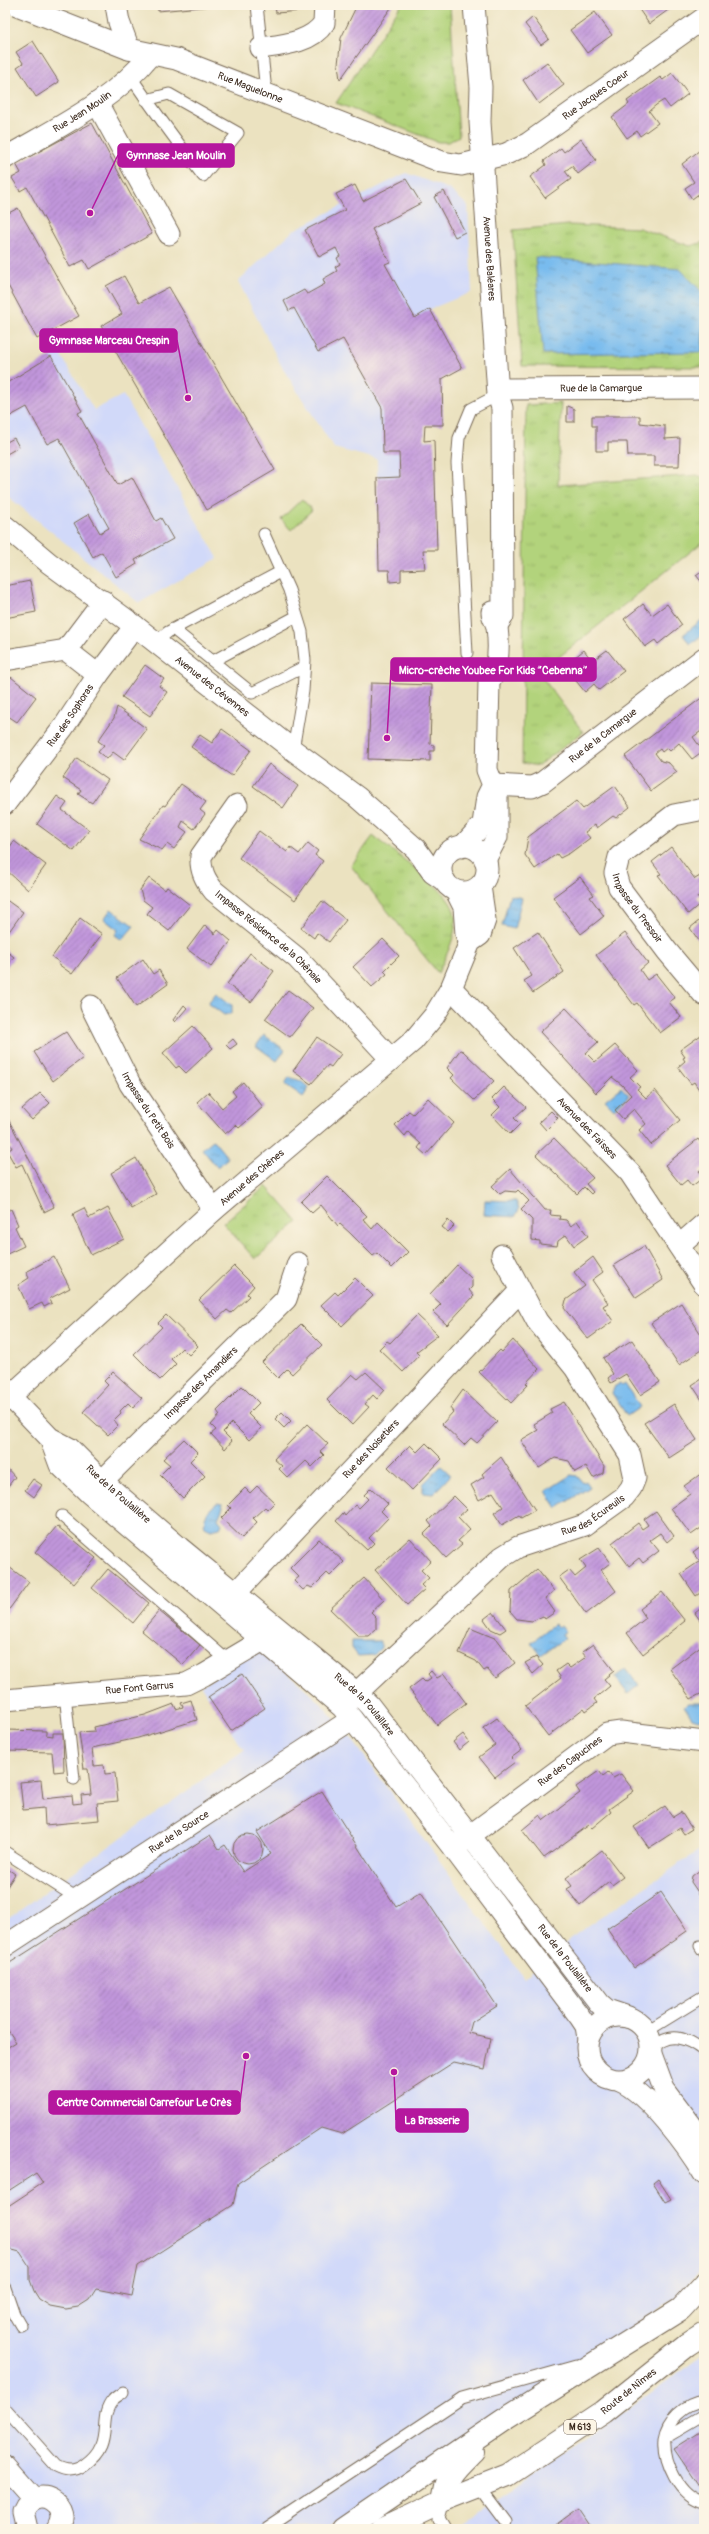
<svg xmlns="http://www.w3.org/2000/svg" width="709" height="2534" viewBox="0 0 709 2534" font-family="Pangolin,sans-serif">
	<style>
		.built { fill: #d1d9f9 }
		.grass { fill: url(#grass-tufts); stroke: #767e4c }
		.park { fill: #b2d37b; stroke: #767e4c }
		.water { fill: url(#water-ripples); stroke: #5a7286 }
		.building { fill: url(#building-hatch) }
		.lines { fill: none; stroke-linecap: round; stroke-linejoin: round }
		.service-casing { stroke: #796a57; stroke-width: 13 }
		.minor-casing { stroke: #796a57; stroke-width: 23 }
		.primary-casing { stroke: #796a57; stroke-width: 24 }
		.service { stroke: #fff; stroke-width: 11 }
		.minor { stroke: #fff; stroke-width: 21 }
		.primary { stroke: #fff; stroke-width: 22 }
		.labels { text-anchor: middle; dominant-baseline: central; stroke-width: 3; stroke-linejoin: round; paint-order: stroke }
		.shield { fill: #fcf5e5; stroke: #75675a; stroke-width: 1 }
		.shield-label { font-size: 9px; font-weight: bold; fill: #3b2a1e }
		.street-label { font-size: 10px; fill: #3b2a1e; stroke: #fcf5e5 }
		.leader { fill: none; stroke: #b5179e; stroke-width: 1.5 }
		.callout-dot { fill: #b5179e; stroke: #fcf5e5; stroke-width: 1.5 }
		.callout { fill: #b5179e; stroke: #b5179e; stroke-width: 1.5 }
		.callout-label { font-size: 11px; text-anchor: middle; font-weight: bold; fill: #fff }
	</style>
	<defs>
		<pattern id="grass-tufts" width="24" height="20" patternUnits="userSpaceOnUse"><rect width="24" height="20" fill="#b2d37b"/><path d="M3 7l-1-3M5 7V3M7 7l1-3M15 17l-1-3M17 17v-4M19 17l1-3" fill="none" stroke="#9ab56a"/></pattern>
		<pattern id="water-ripples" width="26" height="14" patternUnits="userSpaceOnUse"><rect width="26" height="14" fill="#78bbee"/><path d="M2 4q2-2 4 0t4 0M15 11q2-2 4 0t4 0" fill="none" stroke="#6498c0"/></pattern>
		<pattern id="building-hatch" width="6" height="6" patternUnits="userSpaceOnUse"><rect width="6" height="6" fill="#c196dc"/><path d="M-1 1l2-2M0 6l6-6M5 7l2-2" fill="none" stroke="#9e7bb2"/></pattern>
	</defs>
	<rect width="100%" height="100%" fill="#fcf5e5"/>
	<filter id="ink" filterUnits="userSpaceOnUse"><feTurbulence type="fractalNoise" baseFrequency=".025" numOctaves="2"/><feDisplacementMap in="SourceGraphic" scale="8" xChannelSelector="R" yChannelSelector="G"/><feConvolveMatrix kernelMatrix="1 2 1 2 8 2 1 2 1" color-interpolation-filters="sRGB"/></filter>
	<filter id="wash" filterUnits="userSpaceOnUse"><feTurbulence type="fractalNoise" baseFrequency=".012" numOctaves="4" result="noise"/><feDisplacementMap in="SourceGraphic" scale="16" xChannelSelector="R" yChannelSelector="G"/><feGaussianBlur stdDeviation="0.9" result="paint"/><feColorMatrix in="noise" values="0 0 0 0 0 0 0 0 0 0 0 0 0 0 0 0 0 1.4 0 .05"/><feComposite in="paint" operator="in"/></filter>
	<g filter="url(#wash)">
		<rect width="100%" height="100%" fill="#ebe2c0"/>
		<path class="built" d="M406 173 449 189 468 206 472 292 430 309 462 368 442 379 443 425H425L424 440H434L437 550H423L425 569 401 570V581L390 582 389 570H379L377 459 334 448 283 369 238 281 294 230Z
			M59 352 94 410 123 395 218 558 139 603 5 494V384Z
			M259 1648 319 1701 351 1738 524 1978 579 1932 704 1847V2266L682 2294 330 2529H5V1921L244 1750 201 1686Z
			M704 2354V2529H456L630 2408Z"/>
		<path class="grass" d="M401 5H450L459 136 449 142H438L336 103Z
			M569 225 639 228 690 246 704 242V367L522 366 513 230Z
			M561 403 558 485 697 475 704 478V541L539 673 583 732 538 766 522 763 526 405Z
			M373 836C393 852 448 889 454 911 460 930 446 956 438 973L351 866Z
			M266 1186 298 1222 255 1259 223 1223Z"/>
		<path class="park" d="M302 499 312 510 291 530 281 519Z"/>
		<path class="water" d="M535 257 680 269 704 294 702 352 543 354Z
			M704 618V634L690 644 683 635Z
			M510 895 522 898 514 929 502 926Z
			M111 909 134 926 122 940 115 935 118 930 104 919Z
			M216 993 232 1005V1013L224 1015 208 1003Z
			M264 1035 285 1050 277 1061 256 1046Z
			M289 1077 301 1081 309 1088 303 1097 285 1084Z
			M621 1087 629 1095 614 1109 605 1100Z
			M213 1140 228 1158 217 1167 202 1149Z
			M485 1200 516 1201 519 1209 515 1217 484 1215Z
			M620 1384 622 1386 625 1384 640 1407 627 1416 612 1393 615 1386Z
			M441 1466 451 1475 433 1494 423 1493V1484Z
			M571 1475 577 1476 583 1483 586 1481 590 1487 557 1508 546 1491Z
			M217 1503 222 1504 223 1507 218 1519 222 1524 220 1528 211 1530 205 1527C202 1517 209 1509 217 1503Z
			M555 1624 558 1627 561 1625 566 1631 562 1634 565 1638 541 1655 531 1642Z
			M352 1641H381V1648L374 1655 358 1656 352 1648Z
			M626 1669 639 1685 628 1694 615 1677Z
			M688 1703H704V1718L698 1720 692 1718 684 1706Z"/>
		<g id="blocks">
			<path class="building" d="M157 5H212V6L158 11Z
				M275 5H307L301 11 276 13Z
				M357 5H393L340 80 338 64 341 38Z
				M636 5H675L649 24Z
				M595 12 612 35 587 53 570 30Z
				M533 17 549 39 541 45 525 24Z
				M33 41 59 82 36 97 17 67 23 63 16 52Z
				M547 62 564 85 539 104 523 80Z
				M672 73 688 94 670 108 664 100 656 105 649 111 658 123 640 136 637 131 627 138 612 117 629 104 627 101 660 77 663 80Z
				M92 123 152 234 89 269 84 260 70 267 27 187 20 191 12 178 21 173 16 164Z
				M581 139 596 160 578 174 572 166 565 171 571 179 545 198 530 177 546 165 544 161 561 148 564 152Z
				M700 150 704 155V190L692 199 685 188 694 182 682 164Z
				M406 179 421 203 372 229 390 262 385 264 415 318 430 309 462 368 442 379 443 425H425L424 441 434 440 437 550H423L425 569 401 570V581L390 582 389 570H379L377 478 400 477 399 453H383L382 408 343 339 318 352 294 308 289 311 284 301 304 290 307 294 325 284 323 279 337 271 335 267 340 264 337 258 340 256 336 248 319 257 305 230 345 210 336 194 355 185 363 201Z
				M444 191 465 232 455 237 434 197Z
				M18 208 79 316 37 339 5 280V215Z
				M124 276 139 303 169 287 275 470 207 510 101 326 122 314 106 286Z
				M51 356 82 411 78 413 118 485 132 477 156 521 161 518 173 539 135 560 137 564 116 577 102 552 93 557 74 523 89 514 100 533 109 528 59 438 47 444 27 407 5 419V384Z
				M567 406 574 409V422H567Z
				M592 416H640V423L665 426V439L680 438 679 466H654V456H628L627 442H608V451H596V426H592Z
				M14 438 19 447 5 455V443Z
				M704 569V585L696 575Z
				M30 581 36 612 5 618V586Z
				M643 604 652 615 667 604 682 625 658 644 655 640 645 647 624 619Z
				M584 650 592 661 607 650 624 671 599 690 594 684 585 692 564 666Z
				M145 665 164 679 159 686 167 692 150 716 122 697Z
				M11 677 36 697 17 722 5 714V684Z
				M371 683 432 685 430 744 434 745V751H430V761L368 759Z
				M704 696V729L693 737 703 751 692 759 679 743 670 751 667 748 662 752 660 749 655 753 661 761 669 763 677 772 651 791 625 756Z
				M117 707 147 729 124 760 113 752 107 759 98 752 104 745 98 741 114 718Z
				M222 729 251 750 232 776 191 747 200 735 212 743Z
				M77 758 108 780 92 803 78 794 81 790 63 778Z
				M269 764 298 786 283 808 253 786Z
				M181 784 206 802 200 810 205 814 194 829 183 821 180 827 187 832 174 849 167 844 162 850 139 839 163 805 165 806Z
				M615 786 630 807 616 818 613 816 597 828 595 825 585 832 590 838 570 853 560 858 557 854 535 869 525 855 528 837 576 801 583 809Z
				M57 796 67 803 62 810 89 830 74 851 37 824Z
				M259 831 287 852 290 847 299 854 308 843 318 851 315 855 323 861 295 900 239 858Z
				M14 841 46 865 28 890 5 869V854Z
				M671 847 695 879 700 876 704 881V891L697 897 701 903 688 914 658 875 661 874 652 862Z
				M580 877 594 895 590 897 604 916 581 934 553 897Z
				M149 878 165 890 167 887 190 905 169 931 147 914 152 907 143 900 140 890Z
				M5 899 23 912 5 937Z
				M322 901 346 920 329 942 317 933 314 938 301 928Z
				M704 917V948L690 928Z
				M80 918 102 934 72 974 58 964 59 962 52 957Z
				M205 925 215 934 218 930 231 941 211 967 187 949Z
				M538 932 564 972 533 993 524 981 532 976 514 948Z
				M625 933 648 963 640 970 647 980 656 974 675 998 669 1002 681 1017 660 1033 637 1003 634 1005 596 955Z
				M383 939 399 956 384 971 387 974 372 987 353 967Z
				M5 950 14 957 5 969Z
				M250 953 274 971 251 1002 227 984Z
				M143 959 153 974 159 970 168 984 136 1007 117 978Z
				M288 990 313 1008 290 1037 265 1019Z
				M184 1005 187 1008 175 1022 173 1020Z
				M566 1008 598 1042 586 1053 595 1062 615 1045 638 1070 630 1077 640 1087 637 1089 646 1098 655 1090 680 1120 651 1145 639 1130 646 1124 634 1109 623 1119 615 1110 631 1095 622 1085 612 1077 596 1093 540 1032Z
				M193 1026 213 1048 186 1073 179 1066 176 1068 163 1053Z
				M66 1032 83 1058 53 1081 34 1052Z
				M701 1035 704 1040V1088L700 1091 694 1082 691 1084 678 1067 685 1061 683 1058 685 1057 680 1050Z
				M317 1037 341 1054 331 1067 328 1065 311 1084 293 1071Z
				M233 1039 237 1044 230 1049 226 1045Z
				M460 1050 463 1051 494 1081 474 1100 451 1078 454 1075 447 1068Z
				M243 1082 263 1107 239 1128 236 1125 225 1134 197 1102 208 1092 222 1108 236 1096 232 1091Z
				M504 1087 526 1107 514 1118 520 1124 510 1134 492 1115 500 1107 492 1099Z
				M40 1093 50 1103 32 1120 22 1109Z
				M428 1098 454 1123 426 1155 418 1148 421 1144 408 1132 405 1136 395 1125 409 1111 413 1114Z
				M551 1111 558 1118 546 1130 539 1122Z
				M5 1113 54 1207 44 1212 22 1164 16 1167 7 1151 12 1148 5 1135Z
				M554 1138 593 1178 586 1184 593 1192 591 1194 584 1187 577 1194 536 1155Z
				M698 1139 704 1147V1167L699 1171 704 1177 692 1186 687 1180 681 1185 665 1165Z
				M136 1158 156 1194 131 1208 111 1173Z
				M510 1169 545 1210H551L550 1215 560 1216 559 1219 566 1220 571 1226 577 1221 588 1236 574 1246 566 1235 558 1241 557 1246 540 1244V1241L532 1240V1220L521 1209 529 1201 518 1190 516 1192 505 1191 500 1194 492 1186Z
				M327 1176 367 1216 363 1219 372 1229 378 1222 408 1252 392 1268 377 1253 373 1256 350 1233 340 1224 338 1226 321 1205 312 1213 301 1202Z
				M84 1208 89 1218 108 1208 124 1239 91 1255 73 1216 74 1213Z
				M11 1209 18 1225 15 1227 24 1246 7 1254 5 1252V1212Z
				M448 1220 454 1226 448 1232 442 1227Z
				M644 1246 663 1280 636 1298 614 1265Z
				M54 1257 70 1288 49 1299 52 1303 44 1307 42 1303 29 1309 18 1285 29 1278 26 1272Z
				M593 1257 603 1272 592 1280 608 1303 603 1306 613 1321 588 1339 564 1308 566 1300 585 1286 574 1272Z
				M457 1265 472 1279V1287L469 1290 474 1296 447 1325 433 1312 441 1304 430 1294Z
				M234 1266 254 1286 247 1294 249 1296 231 1313 227 1310 217 1319 199 1300Z
				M355 1278 373 1296 342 1326 321 1305 335 1292 338 1295Z
				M681 1303 704 1339V1348L679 1365 651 1323Z
				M166 1315 198 1346 189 1355 182 1348 171 1359 176 1364 160 1380 134 1354 162 1327 158 1323Z
				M417 1315 438 1335 416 1352 419 1355 403 1372 379 1349 387 1341 390 1343Z
				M301 1324 322 1345 292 1374 287 1369 278 1378 262 1362Z
				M513 1340 539 1369 526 1383 528 1385 511 1403 479 1372 500 1350 502 1352Z
				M632 1340 660 1382 640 1395 626 1374 611 1383 608 1378 613 1374 603 1358Z
				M113 1372 142 1398 133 1408 128 1403 120 1411 121 1413 114 1420 118 1425 108 1435 83 1412 108 1385 104 1381Z
				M366 1372 385 1390 377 1399 373 1395 365 1404 369 1407 352 1425 327 1400 352 1374 358 1379Z
				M704 1377V1403L692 1385Z
				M242 1386 259 1403 248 1414 262 1428 249 1440 232 1423 223 1432 232 1441 225 1449 211 1434 216 1430 211 1425 220 1415 217 1411Z
				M463 1390 497 1422 477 1443 471 1438 464 1445 442 1424 453 1412 450 1408Z
				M564 1402 604 1466 603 1473 593 1478 586 1466 575 1472 569 1461 555 1458 539 1468 521 1440 538 1430 534 1424 552 1413 550 1409Z
				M674 1404 697 1440 669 1458 644 1423Z
				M282 1412 291 1421 284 1428 275 1419Z
				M307 1424 328 1444 320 1451 324 1455 312 1467 306 1461 288 1478 279 1469 282 1466 274 1459Z
				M184 1439 198 1453 190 1461 205 1476 183 1498 160 1475 170 1465 163 1459Z
				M426 1443 442 1459 412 1490 388 1467 410 1445 417 1452Z
				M501 1457 535 1510 521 1518 519 1515 502 1525 494 1513 503 1507 493 1492 479 1500 471 1485 484 1477 482 1474Z
				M5 1466 15 1477 5 1490Z
				M702 1473 704 1526 691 1535 671 1508 690 1494 684 1486Z
				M33 1479 42 1485 34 1497 25 1490Z
				M257 1486 275 1503 268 1510 265 1507 253 1518 257 1522 242 1538 221 1518 231 1508 228 1505 245 1488 250 1493Z
				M371 1488 388 1504 381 1511 388 1518 369 1538 374 1543 367 1550 336 1521 343 1513 345 1516 355 1505 359 1508 368 1499 364 1495Z
				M454 1496 467 1509 458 1517 470 1530 458 1541 462 1544 446 1558 424 1534 432 1526 428 1521Z
				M656 1511 674 1536 667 1542 660 1533 650 1540 659 1551 643 1563 639 1558 629 1566 612 1543 638 1523 642 1529 648 1525 644 1519Z
				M57 1526 96 1558 74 1584 35 1552Z
				M410 1538 431 1561 421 1570 429 1578 421 1585 425 1589 407 1605 375 1570Z
				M319 1539 344 1562 330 1576 327 1573 312 1588 308 1586 303 1590 294 1581 299 1577 290 1568Z
				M701 1546 704 1551V1565L702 1567 704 1570V1590L696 1596 681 1574 700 1561 693 1552Z
				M599 1548 610 1563 601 1570 616 1591 586 1614 559 1577 569 1570 575 1577 586 1568 580 1560Z
				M5 1564 29 1582 5 1615Z
				M108 1569 149 1603 133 1623 92 1588Z
				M537 1569 554 1591 545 1598 555 1612 545 1619 543 1616 532 1621 517 1619 510 1611 511 1591Z
				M364 1578 384 1600 371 1612 376 1617V1629L368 1636H358L330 1609Z
				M662 1592 685 1621 643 1654 627 1633 646 1618 640 1609Z
				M704 1606V1626L695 1613Z
				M159 1611 200 1645 183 1665 142 1631Z
				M493 1612 506 1629 500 1633 491 1629 484 1619Z
				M470 1628 497 1639 515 1663 495 1678 487 1669 484 1671 476 1661 459 1653Z
				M593 1644 614 1671 604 1679 610 1686 594 1699 597 1703 586 1711 584 1708 548 1736 525 1706 561 1678 556 1671 566 1664 570 1668 586 1657 582 1652Z
				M702 1645 704 1648V1692L691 1699 670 1669Z
				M536 1657 543 1665 533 1674 525 1663Z
				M431 1671 437 1678 444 1674 466 1703 437 1725 409 1689 422 1679 425 1682 431 1678 428 1674Z
				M242 1674 265 1708 231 1731 208 1697Z
				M191 1700 197 1720 138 1738 92 1748 94 1766 104 1765 105 1774 115 1773 118 1801 97 1803 99 1820 45 1825 44 1808 23 1810 20 1782 41 1780 43 1799 72 1796 73 1804 82 1803 81 1795 91 1794 88 1769H84L79 1732 95 1731 94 1727 145 1715 174 1704 176 1709 183 1707 181 1703Z
				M497 1718 522 1750 511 1758 515 1762 495 1777 479 1757 495 1745 483 1728Z
				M5 1730 46 1731V1735L53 1736V1733H63L64 1771 54 1772 52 1752 5 1751Z
				M463 1734 469 1742 459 1750 453 1742Z
				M599 1771 603 1776 608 1772 613 1778 621 1774 634 1791 609 1809 611 1812 592 1828 589 1825 544 1858 522 1830 540 1815 544 1820 580 1793 576 1787Z
				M322 1791 396 1907 421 1892 497 2006 472 2022 469 2033 491 2038 485 2069 454 2062 342 2134 321 2128 238 2183 233 2205 138 2266 132 2296 96 2289 89 2300 78 2307 66 2309 50 2306 39 2299 34 2291 30 2280V2267L20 2252 5 2248V2208L43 2183 36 2173 5 2193V2049L16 2042 5 2026V1966L210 1835 219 1849 225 1845 243 1872 271 1854 257 1832Z
				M665 1806 673 1817 681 1812 692 1829 684 1834 680 1828 649 1848 634 1827Z
				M233 1849a15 15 0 1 1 30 0a15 15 0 1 1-30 0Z
				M602 1850 623 1877 612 1885 609 1881 580 1906 567 1889 572 1886 566 1878Z
				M5 1867 15 1874 5 1890Z
				M704 1867V1901L691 1882 692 1876Z
				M661 1892 687 1931 634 1968 607 1929Z
				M658 2179 671 2199 665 2202 653 2183Z
				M704 2430V2493L674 2449Z
				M579 2508 593 2529H549L554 2526Z"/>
		</g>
	</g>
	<g filter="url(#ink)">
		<use href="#blocks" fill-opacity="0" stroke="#796a57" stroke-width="1"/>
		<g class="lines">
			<g class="service-casing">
				<path id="service" d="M257 5 266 92
					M131 77C154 111 178 143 203 176L238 133 169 94 146 100
					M264 534 289 590 302 632 305 660 303 691 293 750
					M173 629 252 693 304 667
					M156 642 168 632 280 572
					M467 653 457 463 459 438 471 409 498 395
					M213 661 297 616
					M62 1516 228 1661
					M65 1694 74 1779
					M5 1852 77 1898
					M700 1946 704 1952
					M647 2031 704 1996
					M651 2049C670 2031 686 2037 704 2051
					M5 2288 14 2314 21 2326
					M5 2409 56 2466C66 2471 74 2472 84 2465 116 2443 96 2419 113 2400 115 2397 120 2395 123 2392
					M704 2415 665 2438C663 2461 679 2497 704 2502
					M665 2438C668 2420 685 2403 704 2401
					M479 2486 506 2522
					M444 2500 439 2519 445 2529
					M265 2529 462 2398 576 2366"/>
			</g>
			<g class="minor-casing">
				<g id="minor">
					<path id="s1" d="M17 5 129 49 176 59 442 162 461 165 506 154 527 144 704 18"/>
					<path d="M116 5 119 22 129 49"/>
					<path id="s2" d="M474 5 481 87 480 122 498 395 502 408 503 616 497 625"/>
					<path d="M261 48C282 45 311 43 324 23L325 5"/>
					<path d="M97 103 169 234"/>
					<path id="s3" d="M5 158C56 128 114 101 151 54"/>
					<path id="s4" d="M498 389 704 388"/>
					<path id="s5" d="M5 526 49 563 135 626 293 750 357 797 416 849 433 873 445 881"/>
					<path d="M66 650 103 601"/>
					<path d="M5 660 66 650 98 675"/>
					<path id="s6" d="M493 785 532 787 543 782 704 658"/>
					<path id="s7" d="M5 804 63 728 98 675 135 626"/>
					<path id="s8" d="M237 805 201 856C200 870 205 880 214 891L297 958 391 1059"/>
					<path id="s9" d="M704 809 674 815 619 857 615 873 619 887 667 951 704 995"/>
					<circle cx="464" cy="869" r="23"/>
					<path d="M462 847 483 824 487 797 493 785 487 770 489 681C500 668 499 644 497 627 496 621 492 618 492 612"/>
					<path d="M485 860 497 837V795"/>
					<path d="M456 891 464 907 466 934 470 942"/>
					<path id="s10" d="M451 988 630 1173 704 1284"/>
					<path id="s11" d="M91 1006 130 1084 214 1210"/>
					<path d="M679 1246 704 1224"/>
					<path id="s12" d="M5 1391 50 1438 69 1448 102 1481 180 1548 357 1693 369 1705 600 2004 607 2010 628 2017"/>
					<path id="s13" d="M5 1401 214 1210 413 1041 434 1016 451 988 470 942 480 935 485 920 480 886"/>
					<path d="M50 1438 60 1465 89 1493 342 1707 352 1719 453 1848 580 2017 586 2026 588 2038"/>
					<path id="s14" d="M93 1490 286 1299 298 1263"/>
					<path id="s15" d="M227 1602 520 1291"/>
					<path id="s16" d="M5 1700 186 1684 204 1675 263 1640"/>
					<path id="s17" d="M347 1702 502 1557 518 1547 585 1525 624 1497 631 1488 635 1478 630 1455 575 1368 537 1321 502 1255"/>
					<path id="s18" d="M460 1843 607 1734 621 1732 704 1742"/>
					<path id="s19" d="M5 1946 352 1719"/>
					<circle cx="619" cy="2048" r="32"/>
					<path d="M651 2054 664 2089 704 2142"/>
					<path d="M620 2081C648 2093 688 2147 704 2174"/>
					<path d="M5 2466 34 2499"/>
					<path d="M27 2529 23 2512C36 2480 76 2506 57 2529"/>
				</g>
			</g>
			<g class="primary-casing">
				<g id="primary">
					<path d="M444 2500C443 2478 459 2465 473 2451"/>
					<path d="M344 2529 502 2421 681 2309 704 2284"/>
					<path id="s20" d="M382 2529 444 2500 508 2475 603 2412 687 2345 704 2334"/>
				</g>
			</g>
			<use href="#service" class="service"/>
			<use href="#minor" class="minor"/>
			<use href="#primary" class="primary"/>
		</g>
	</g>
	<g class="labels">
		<rect class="shield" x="564" y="2420" width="32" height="14" rx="3"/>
		<g class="shield-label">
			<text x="580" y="2427">M 613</text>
		</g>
		<g class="street-label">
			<text stroke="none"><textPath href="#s1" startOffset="248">Rue Maguelonne</textPath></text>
			<text stroke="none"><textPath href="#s1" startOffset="627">Rue Jacques Coeur</textPath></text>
			<text stroke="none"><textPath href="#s3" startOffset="90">Rue Jean Moulin</textPath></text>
			<text stroke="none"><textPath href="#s2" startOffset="254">Avenue des Baléares</textPath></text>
			<text stroke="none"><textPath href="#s4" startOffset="103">Rue de la Camargue</textPath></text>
			<text stroke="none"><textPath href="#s5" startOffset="262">Avenue des Cévennes</textPath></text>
			<text stroke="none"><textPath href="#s7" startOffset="110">Rue des Sophoras</textPath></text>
			<text stroke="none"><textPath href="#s6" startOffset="127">Rue de la Camargue</textPath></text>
			<text stroke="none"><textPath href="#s9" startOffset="158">Impasse du Pressoir</textPath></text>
			<text stroke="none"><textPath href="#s8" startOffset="172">Impasse Résidence de la Chênaie</textPath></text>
			<text stroke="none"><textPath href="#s11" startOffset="119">Impasse du Petit Bois</textPath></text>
			<text stroke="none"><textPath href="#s10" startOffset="195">Avenue des Faïsses</textPath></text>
			<text stroke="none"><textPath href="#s13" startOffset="333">Avenue des Chênes</textPath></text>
			<text stroke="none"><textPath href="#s14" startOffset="152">Impasse des Amandiers</textPath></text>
			<text stroke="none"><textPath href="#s15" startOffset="210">Rue des Noisetiers</textPath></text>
			<text stroke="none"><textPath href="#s12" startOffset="154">Rue de la Poulaillère</textPath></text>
			<text stroke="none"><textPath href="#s17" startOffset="313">Rue des Écureuils</textPath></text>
			<text stroke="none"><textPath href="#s16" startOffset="135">Rue Font Garrus</textPath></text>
			<text stroke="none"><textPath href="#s12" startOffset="478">Rue de la Poulaillère</textPath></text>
			<text stroke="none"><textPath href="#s18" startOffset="137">Rue des Capucines</textPath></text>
			<text stroke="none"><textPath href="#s19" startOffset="208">Rue de la Source</textPath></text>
			<text stroke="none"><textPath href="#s12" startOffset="802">Rue de la Poulaillère</textPath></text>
			<text stroke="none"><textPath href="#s20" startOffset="284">Route de Nîmes</textPath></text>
		</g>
	</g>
	<path class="leader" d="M90 213L118 155M188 398L177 340M387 738L391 670M246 2056L240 2102M394 2072L396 2120"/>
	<g class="callout-dot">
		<circle cx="90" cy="213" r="4"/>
		<circle cx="188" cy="398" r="4"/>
		<circle cx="387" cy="738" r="4"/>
		<circle cx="246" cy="2056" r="4"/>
		<circle cx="394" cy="2072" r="4"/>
	</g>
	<g class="callout">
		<rect x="118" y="144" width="116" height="23" rx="4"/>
		<rect x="40" y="329" width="137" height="23" rx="4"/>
		<rect x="391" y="658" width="205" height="23" rx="4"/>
		<rect x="49" y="2091" width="191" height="23" rx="4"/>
		<rect x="396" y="2109" width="72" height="23" rx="4"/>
	</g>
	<g class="callout-label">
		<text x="176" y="159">Gymnase Jean Moulin</text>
		<text x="109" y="344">Gymnase Marceau Crespin</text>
		<text x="493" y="674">Micro-crèche Youbee For Kids “Cebenna”</text>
		<text x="144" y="2106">Centre Commercial Carrefour Le Crès</text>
		<text x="432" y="2124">La Brasserie</text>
	</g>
	<rect width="709" height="2534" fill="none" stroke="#fcf5e5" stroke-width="20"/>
</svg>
